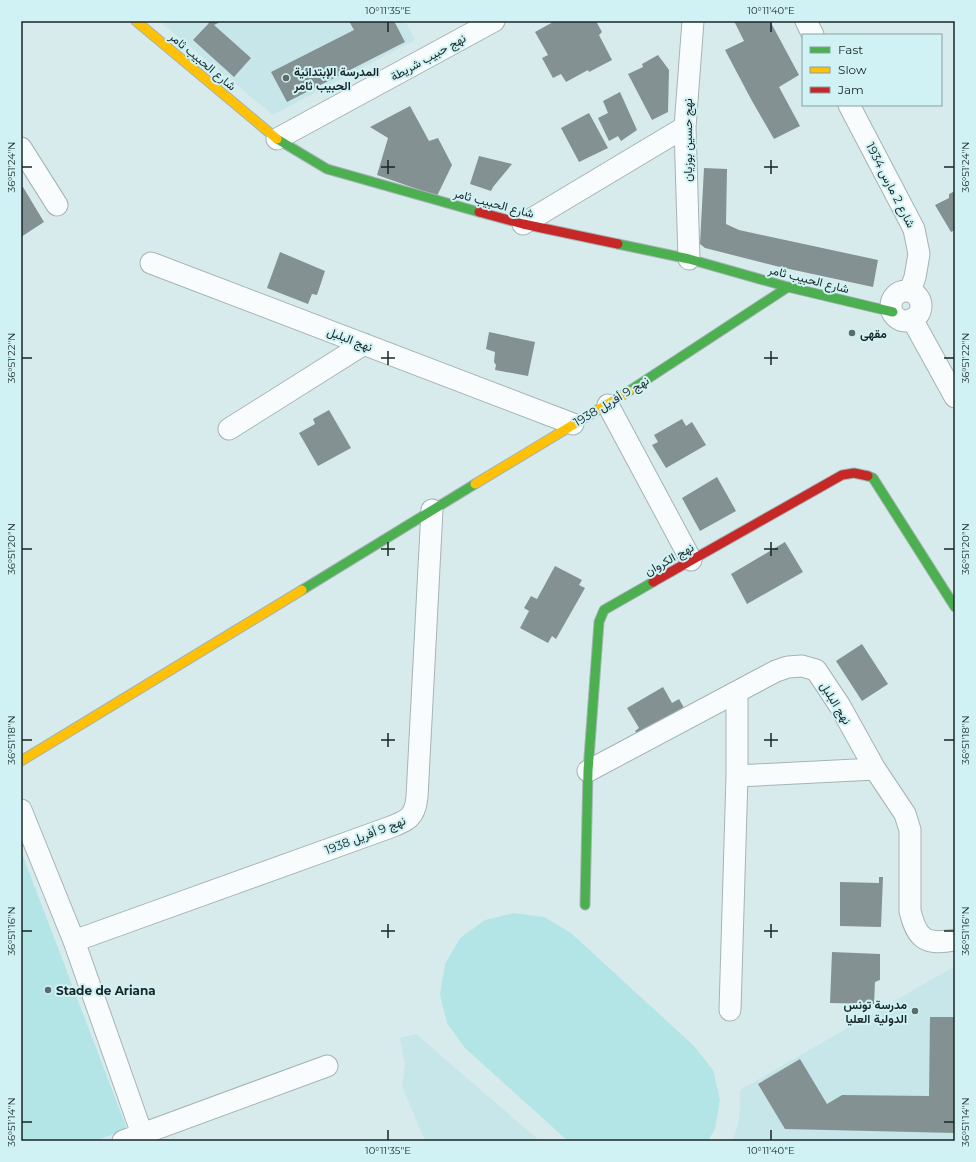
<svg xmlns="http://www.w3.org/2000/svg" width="976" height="1162" viewBox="0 0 976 1162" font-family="Montserrat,Vazirmatn,sans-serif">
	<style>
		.built { fill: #c6e6e9 }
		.green { fill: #b3e4e6 }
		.building { fill: #839192 }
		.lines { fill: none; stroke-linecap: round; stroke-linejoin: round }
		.street-casing { stroke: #a5b3b4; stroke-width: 23 }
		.fast-casing { stroke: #a5b3b4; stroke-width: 11 }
		.slow-casing { stroke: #a5b3b4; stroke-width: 11 }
		.jam-casing { stroke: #a5b3b4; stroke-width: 11 }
		.street { stroke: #f9fcfc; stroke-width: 21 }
		.fast { stroke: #4caf50; stroke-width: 9 }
		.slow { stroke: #ffc107; stroke-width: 9 }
		.jam { stroke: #c62828; stroke-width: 9 }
		.ticks { fill: none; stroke: #192627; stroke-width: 1.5 }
		.poi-dot { fill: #5c6b6c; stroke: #d0f2f4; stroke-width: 1.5 }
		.labels { text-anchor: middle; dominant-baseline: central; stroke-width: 4; stroke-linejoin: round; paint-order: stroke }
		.street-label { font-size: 12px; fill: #192627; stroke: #d0f2f4 }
		.poi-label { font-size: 12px; font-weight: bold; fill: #192627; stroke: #d0f2f4; text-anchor: start }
		.neatline { fill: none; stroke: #192627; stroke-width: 1.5 }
		.ticks-label { font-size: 10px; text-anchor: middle; fill: #192627 }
	</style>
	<rect width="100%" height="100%" fill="#d8ebec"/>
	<path class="built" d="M159 21H405L415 40 273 115Z
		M955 966V1141H732L738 1125 740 1107V1090Z
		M416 1034 540 1141H425L402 1086 405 1065 400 1038Z"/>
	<path class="green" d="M21 851 127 1129 95 1141H21Z
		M514 913 544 917 571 933 694 1046 713 1070 720 1099 715 1129 708 1141H568L465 1048 447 1023 440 994 445 964 460 938 485 920Z"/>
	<path class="building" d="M207 21H222L214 25 251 58 234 77 193 40 209 23Z
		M349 21H394L405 42 287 102 271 72 354 30Z
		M555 21H596L602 32 599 35 612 60 589 72 588 70 566 82 561 74 553 78 542 58 548 55 535 32Z
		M734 21H770L799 75 779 87 800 126 774 139 752 101 725 50 744 41Z
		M658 55 669 70 668 112 652 120 628 74 643 67 642 64Z
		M620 92 637 130 621 141 618 136 609 141 598 118 608 113 603 101Z
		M410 106 429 141 438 138 452 165 437 196 377 175 388 138 370 127Z
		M589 113 608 148 579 162 561 128Z
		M479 156 512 164 493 187 491 191 470 184Z
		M704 168 727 169 726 224 739 230 878 260 873 287 780 267 705 248 700 244Z
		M23 187 44 222 21 237V188Z
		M955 191V230L951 232 935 205 949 198V194Z
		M280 252 325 271 317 295 312 294 308 304 267 288Z
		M489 332 535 342 528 376 495 370 496 365 494 362 495 352 486 349Z
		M329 410 351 448 318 466 299 433 315 424 313 419Z
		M682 419 686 426 692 422 706 445 666 468 652 445 658 442 654 435Z
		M717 477 736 511 700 531 682 498Z
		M785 542 803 572 747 604 731 574Z
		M555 566 582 580 579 585 585 588 556 639 552 636 548 643 520 628 529 611 524 608 531 596 537 599Z
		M862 644 888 684 862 701 836 661Z
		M663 687 672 703 679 699 687 713 641 740 635 731 639 728 627 708Z
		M879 877H883L881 927 840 926V882L879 883Z
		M832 952 880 954V980L875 982 874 1004 830 1003Z
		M930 1017H955V1133L785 1129 758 1084 800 1059 827 1104 842 1095 929 1096Z"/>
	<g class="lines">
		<g class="street-casing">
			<path id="street" d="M806 21 813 35
				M849 105 914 229 919 254 915 277 910 291
				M277 139 494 21
				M21 148 57 205
				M523 224 685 127
				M689 259 685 127 693 21
				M151 263 573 424
				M891 306a15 15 0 1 1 30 0a15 15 0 1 1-30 0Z
				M912 319 955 397
				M608 405 691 560
				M229 429 364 344
				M588 771 776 671 788 667 802 666 816 670 840 706 875 769 905 814 910 830V911C917 940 926 945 955 940
				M737 776 875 769
				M21 810 74 941 142 1134
				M74 941 388 828C407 821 415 818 417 797L432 510
				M730 1010 737 776V693
				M123 1141 327 1066"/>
		</g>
		<g class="fast-casing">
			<path id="fast" d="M277 139 327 169 479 212
				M618 244 689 259 788 287 893 312
				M629 391 788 287
				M868 476 873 478 955 607
				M302 590 475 484
				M585 905 588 771 599 622 604 610 653 582"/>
		</g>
		<g class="slow-casing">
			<path id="slow" d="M136 21 277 139
				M475 484 629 391
				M21 761 302 590"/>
		</g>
		<g class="jam-casing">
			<path id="jam" d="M479 212 523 224 618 244
				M653 582 842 475 854 473 868 476"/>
		</g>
		<use href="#street" class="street"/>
		<use href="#fast" class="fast"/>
		<use href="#slow" class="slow"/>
		<use href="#jam" class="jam"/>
	</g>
	<path class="ticks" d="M388 22V32M771 22V32M388 160V174M771 160V174M22 167H32M381 167H395M764 167H778M944 167H954M388 351V365M771 351V365M22 358H32M381 358H395M764 358H778M944 358H954M388 542V556M771 542V556M22 549H32M381 549H395M764 549H778M944 549H954M388 733V747M771 733V747M22 740H32M381 740H395M764 740H778M944 740H954M388 924V938M771 924V938M22 931H32M381 931H395M764 931H778M944 931H954M22 1122H32M944 1122H954M388 1130V1140M771 1130V1140"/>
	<g class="poi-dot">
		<circle cx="286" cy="78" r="4"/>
		<circle cx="852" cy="333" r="4"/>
		<circle cx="48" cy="990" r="4"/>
		<circle cx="915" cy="1011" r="4"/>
	</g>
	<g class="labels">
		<g class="street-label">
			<text transform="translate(428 57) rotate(-29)">نهج حبيب شريطة</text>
			<text transform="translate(203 61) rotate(40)">شارع الحبيب ثامر</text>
			<text transform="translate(687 140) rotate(-90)">نهج حسين بوزيان</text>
			<text transform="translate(891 185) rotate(63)">شارع 2 مارس 1934</text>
			<text transform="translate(494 203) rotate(15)">شارع الحبيب ثامر</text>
			<text transform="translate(809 279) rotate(14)">شارع الحبيب ثامر</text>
			<text transform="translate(350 339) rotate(21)">نهج البلبل</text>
			<text transform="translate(611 401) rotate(-31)">نهج 9 أفريل 1938</text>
			<text transform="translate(669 559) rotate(-29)">نهج الكروان</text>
			<text transform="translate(836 703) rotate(58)">نهج البلبل</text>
			<text transform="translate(365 835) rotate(-21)">نهج 9 أفريل 1938</text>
		</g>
		<g class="poi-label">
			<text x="294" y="71">المدرسة الإبتدائية<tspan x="294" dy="14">الحبيب ثامر</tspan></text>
			<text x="860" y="333">مقهى</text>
			<text x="56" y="990">Stade de Ariana</text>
			<text x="907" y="1004" text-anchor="end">مدرسة تونس<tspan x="907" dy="14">الدولية العليا</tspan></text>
		</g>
	</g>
	<rect width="976" height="1162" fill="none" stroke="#d0f2f4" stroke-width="44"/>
	<rect x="802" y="34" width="140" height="72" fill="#d0f2f4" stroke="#87a0a2"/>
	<rect x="810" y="47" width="20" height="6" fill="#4caf50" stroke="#87a0a2"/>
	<text x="838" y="54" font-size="12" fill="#192627">Fast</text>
	<rect x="810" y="67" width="20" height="6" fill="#ffc107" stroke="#87a0a2"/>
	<text x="838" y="74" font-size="12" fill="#192627">Slow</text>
	<rect x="810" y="87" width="20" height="6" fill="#c62828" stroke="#87a0a2"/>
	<text x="838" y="94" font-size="12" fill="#192627">Jam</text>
	<rect x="22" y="22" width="932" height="1118" class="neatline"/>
	<g class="ticks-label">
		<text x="388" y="14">10°11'35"E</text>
		<text x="771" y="14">10°11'40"E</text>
		<text transform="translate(11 167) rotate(-90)" y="4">36°51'24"N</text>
		<text transform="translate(965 167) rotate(-90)" y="4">36°51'24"N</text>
		<text transform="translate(11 358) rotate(-90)" y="4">36°51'22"N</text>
		<text transform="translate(965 358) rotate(-90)" y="4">36°51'22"N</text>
		<text transform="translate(11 549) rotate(-90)" y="4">36°51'20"N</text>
		<text transform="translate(965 549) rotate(-90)" y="4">36°51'20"N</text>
		<text transform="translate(11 740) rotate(-90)" y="4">36°51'18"N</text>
		<text transform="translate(965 740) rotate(-90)" y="4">36°51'18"N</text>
		<text transform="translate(11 931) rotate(-90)" y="4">36°51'16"N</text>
		<text transform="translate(965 931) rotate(-90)" y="4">36°51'16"N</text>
		<text transform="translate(11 1122) rotate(-90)" y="4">36°51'14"N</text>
		<text transform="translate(965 1122) rotate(-90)" y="4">36°51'14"N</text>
		<text x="388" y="1154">10°11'35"E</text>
		<text x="771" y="1154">10°11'40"E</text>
	</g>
</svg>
